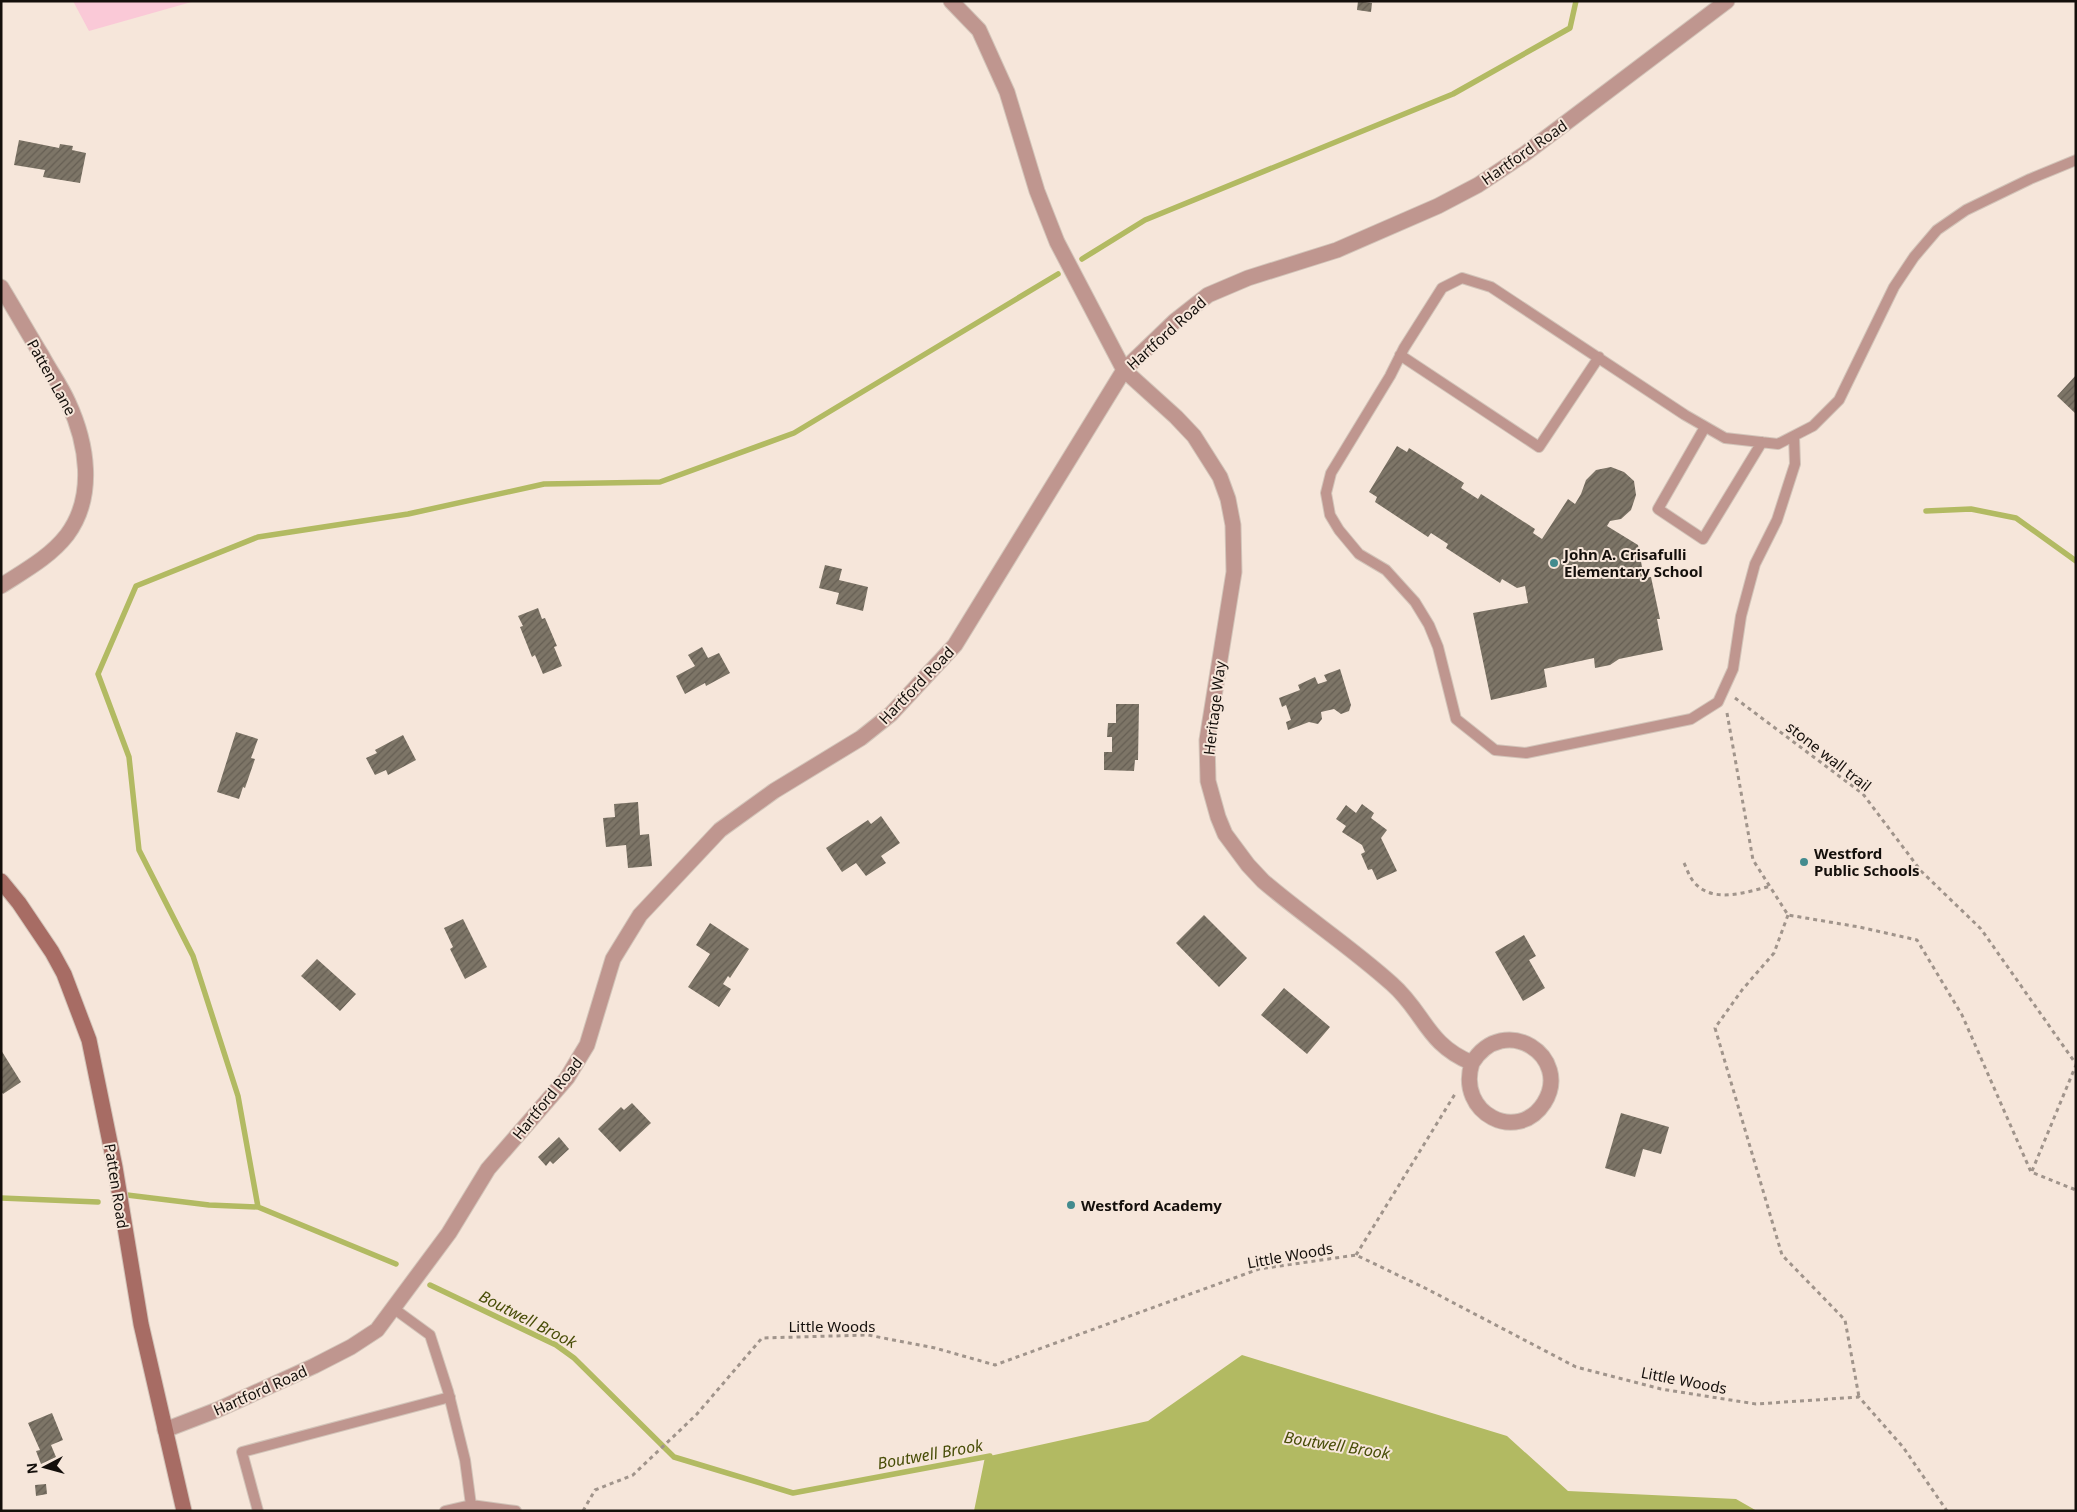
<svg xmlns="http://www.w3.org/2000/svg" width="2077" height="1512" viewBox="0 0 2077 1512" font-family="'Noto Sans',sans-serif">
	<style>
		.park { fill: #fac9d7 }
		.water { fill: #b2ba62 }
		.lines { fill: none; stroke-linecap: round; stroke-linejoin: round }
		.stream { stroke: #b2ba62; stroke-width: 5.5 }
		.building { fill: url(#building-hatch) }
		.lane-casing { stroke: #d2c4b9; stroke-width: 12 }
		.street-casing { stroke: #d2c4b9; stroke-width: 17 }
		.secondary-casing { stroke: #d2c4b9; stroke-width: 17 }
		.path { stroke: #a0948b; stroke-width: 3; stroke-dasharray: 4 4; stroke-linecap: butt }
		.lane { stroke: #bf968f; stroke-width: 10 }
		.street { stroke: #bf968f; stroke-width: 15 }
		.secondary { stroke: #a76c64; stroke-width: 15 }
		.poi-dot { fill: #438b8e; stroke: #f6e6da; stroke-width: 2 }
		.labels { text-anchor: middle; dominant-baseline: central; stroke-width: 4; stroke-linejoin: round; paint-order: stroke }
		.street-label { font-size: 15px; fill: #140f0b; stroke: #f6e6da }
		.poi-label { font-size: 15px; font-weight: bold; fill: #140f0b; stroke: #f6e6da; text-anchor: start }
		.water-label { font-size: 16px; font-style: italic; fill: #484d07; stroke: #f6e6da }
	</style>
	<defs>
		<pattern id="building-hatch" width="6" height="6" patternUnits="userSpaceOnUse" patternTransform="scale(1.25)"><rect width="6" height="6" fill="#7d7567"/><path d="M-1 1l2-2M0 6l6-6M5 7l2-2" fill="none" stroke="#655e53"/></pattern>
	</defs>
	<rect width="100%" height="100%" fill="#f6e6da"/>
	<path class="park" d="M73 1H195L89 31Z"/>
	<path class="water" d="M1242 1355 1507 1436 1568 1491 1736 1499 1757 1511H974L985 1457 1148 1421Z"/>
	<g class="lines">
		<path class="stream" d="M1082 259 1145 220 1453 94 1570 28 1576 1
			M1926 511 1971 509 2016 518 2076 561
			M127 1195 209 1205 258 1207 396 1264
			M1 1198 98 1202
			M258 1207 238 1096 193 956 139 850 129 757 98 674 136 586 258 537 408 514 544 484 660 482 794 433 1058 274
			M430 1285 556 1345 574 1358 674 1457 793 1493 990 1456"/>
	</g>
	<path class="building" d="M1358 1 1372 3 1371 12 1357 10Z
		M19 140 59 148 60 144 73 146 72 150 86 153 80 183 43 177 45 170 14 165Z
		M2076 375V414L2057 396Z
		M1397 446 1407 452 1409 448 1464 483 1461 488 1478 499 1481 494 1535 529 1533 533 1542 539 1568 499 1575 504 1581 494 1586 480 1596 470 1611 467 1624 472 1634 481 1636 495 1631 510 1621 519 1610 521 1607 526 1638 545 1644 578 1651 577 1660 619H1657L1663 650 1619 659 1610 665 1595 668 1594 658 1544 669 1547 687 1491 700 1473 613 1528 603 1525 586 1517 588 1502 579 1500 583 1446 548 1448 544 1431 533 1428 537 1375 502 1377 497 1369 492Z
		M825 565 842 569 839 580 868 587 863 611 836 604 839 593 819 588Z
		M538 608 542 619 545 618 557 646 554 647 562 666 543 674 535 655 532 657 520 627 523 626 518 616Z
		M702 647 708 658 719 653 730 673 706 686 705 683 685 694 676 676 695 666 688 655Z
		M1340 669 1351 705 1349 711 1341 714 1334 709 1321 712 1322 719 1318 724 1309 722 1288 730 1286 722 1291 720 1286 705 1282 707 1279 698 1300 690 1298 685 1315 677 1318 684 1327 681 1324 675Z
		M1116 704H1139L1138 760H1135L1134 771 1104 770V752H1112V737H1107L1108 723H1116Z
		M236 732 258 739 251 758 255 759 245 788 243 787 239 799 217 792Z
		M403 735 416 760 388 775 386 770 375 775 366 758 377 753 375 750Z
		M638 802 640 835 649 834 652 866 628 868 626 845 606 847 603 818 615 817 614 804Z
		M1362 804 1374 813 1371 818 1387 830 1381 838 1397 871 1377 880 1372 869 1368 870 1361 854 1365 852 1362 845 1342 832 1346 826 1336 819 1346 805 1356 813Z
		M881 816 900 843 881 856 886 863 866 876 856 863 842 872 826 848 868 820 871 824Z
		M1204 915 1247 958 1219 987 1176 943Z
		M463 919 487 967 465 979 450 949 453 947 444 928Z
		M710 923 749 949 730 978 728 976 723 984 731 989 719 1007 688 987 710 954 696 945Z
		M1524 935 1536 956 1529 960 1545 988 1523 1001 1495 952Z
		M317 959 356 994 340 1011 301 976Z
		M1284 988 1330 1027 1307 1054 1261 1015Z
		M1 1050 21 1082 3 1094 1 1091Z
		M632 1103 651 1123 620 1152 598 1129 621 1107 624 1110Z
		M1621 1113 1669 1127 1661 1154 1643 1149 1635 1177 1605 1168Z
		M559 1137 569 1149 553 1164 550 1161 546 1166 538 1157Z
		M52 1413 63 1440 51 1445 56 1457 41 1464 36 1451 40 1450 28 1423Z
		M46 1484 47 1494 36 1496 35 1485Z"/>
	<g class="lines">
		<g class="lane-casing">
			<path id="lane" d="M1400 355 1539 447 1599 357
				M1705 427 1658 509 1703 539 1762 442
				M1794 436 1795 464 1777 520 1755 564 1741 616 1733 669 1718 702 1691 719 1526 753 1495 750 1456 719 1438 647 1429 625 1415 602 1386 570 1359 554 1339 530 1330 515 1326 493 1331 473 1390 376 1404 348 1442 288 1462 278 1491 287 1685 415 1725 438 1778 444 1813 426 1839 400 1894 287 1914 257 1937 230 1966 210 2030 179 2076 160
				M393 1308 430 1335 448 1391 465 1460 471 1505 516 1511
				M258 1511 242 1452 450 1397
				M445 1511 471 1505"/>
		</g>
		<g class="street-casing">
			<path id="street" d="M951 1 979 30 1007 92 1037 191 1057 242 1124 370 1176 417 1194 436 1220 477 1228 499 1233 525 1234 572 1207 740 1208 781 1218 817 1225 834 1248 865 1263 881C1305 917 1351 947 1392 984 1425 1013 1426 1044 1472 1063 1456 1114 1518 1144 1544 1103 1573 1057 1504 1011 1472 1063
				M1 287C15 310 28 333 42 356 50 371 61 386 68 402 87 443 96 496 67 535 50 557 24 571 1 586
				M165 1430 217 1410 314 1366 351 1347 377 1330 449 1233 488 1169 567 1078 587 1045 613 959 640 915 720 830 774 791 861 738 891 714 955 645 1124 370 1175 321 1208 295 1248 278 1337 250 1438 206 1478 185 1526 153 1727 1"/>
		</g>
		<g class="secondary-casing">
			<path id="secondary" d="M1 881 19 903 52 952 64 974 89 1040 115 1167 141 1324 184 1511"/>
		</g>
		<path class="path" d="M1735 698 1863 794 1921 871 1981 929 2076 1064
			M1727 713 1753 860 1788 915 1859 927 1917 940 1962 1015 2031 1172 2076 1190
			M1684 863C1687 869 1689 876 1693 881 1712 905 1746 892 1771 886
			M1788 915 1774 953 1742 990 1715 1028 1782 1255 1845 1320 1859 1397
			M2032 1171 2076 1065
			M1356 1255 1455 1094
			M583 1511 595 1490 633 1475 697 1414 762 1338 868 1335 935 1348 995 1365 1259 1269 1356 1255 1427 1289 1576 1367 1661 1389 1756 1404 1859 1397 1903 1447 1947 1511"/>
		<use href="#lane" class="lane"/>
		<use href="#street" class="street"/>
		<use href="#secondary" class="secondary"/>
	</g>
	<g class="poi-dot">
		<circle cx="1554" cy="563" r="5"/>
		<circle cx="1804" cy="862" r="5"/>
		<circle cx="1071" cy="1205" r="5"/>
	</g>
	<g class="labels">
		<g class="street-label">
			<text transform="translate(1524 152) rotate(-35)">Hartford Road</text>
			<text transform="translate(1166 333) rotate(-42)">Hartford Road</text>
			<text transform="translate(52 377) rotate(61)">Patten Lane</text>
			<text transform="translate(916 685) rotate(-46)">Hartford Road</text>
			<text transform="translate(1214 708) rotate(-83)">Heritage Way</text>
			<text transform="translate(1829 756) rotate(38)">stone wall trail</text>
			<text transform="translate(547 1098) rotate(-51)">Hartford Road</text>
			<text transform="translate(117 1186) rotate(81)">Patten Road</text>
			<text transform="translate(1290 1255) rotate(-10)">Little Woods</text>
			<text x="832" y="1326">Little Woods</text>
			<text transform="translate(1684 1380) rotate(11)">Little Woods</text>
			<text transform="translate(260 1390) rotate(-24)">Hartford Road</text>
		</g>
		<g class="poi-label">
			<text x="1564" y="554">John A. Crisafulli<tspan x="1564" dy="17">Elementary School</tspan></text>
			<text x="1814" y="853">Westford<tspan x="1814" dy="17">Public Schools</tspan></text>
			<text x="1081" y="1205">Westford Academy</text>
		</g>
		<g class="water-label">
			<text transform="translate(528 1319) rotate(27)">Boutwell Brook</text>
			<text transform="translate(1337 1445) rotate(9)">Boutwell Brook</text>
			<text transform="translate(930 1454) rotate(-10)">Boutwell Brook</text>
		</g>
	</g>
	<rect width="2077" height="1512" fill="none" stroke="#140f0b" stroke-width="5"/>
	<g transform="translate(45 1467) rotate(264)" stroke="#f6e6da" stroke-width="4" paint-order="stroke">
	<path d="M0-4L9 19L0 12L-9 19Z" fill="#140f0b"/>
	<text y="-8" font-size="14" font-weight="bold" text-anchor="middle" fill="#140f0b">N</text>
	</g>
</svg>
